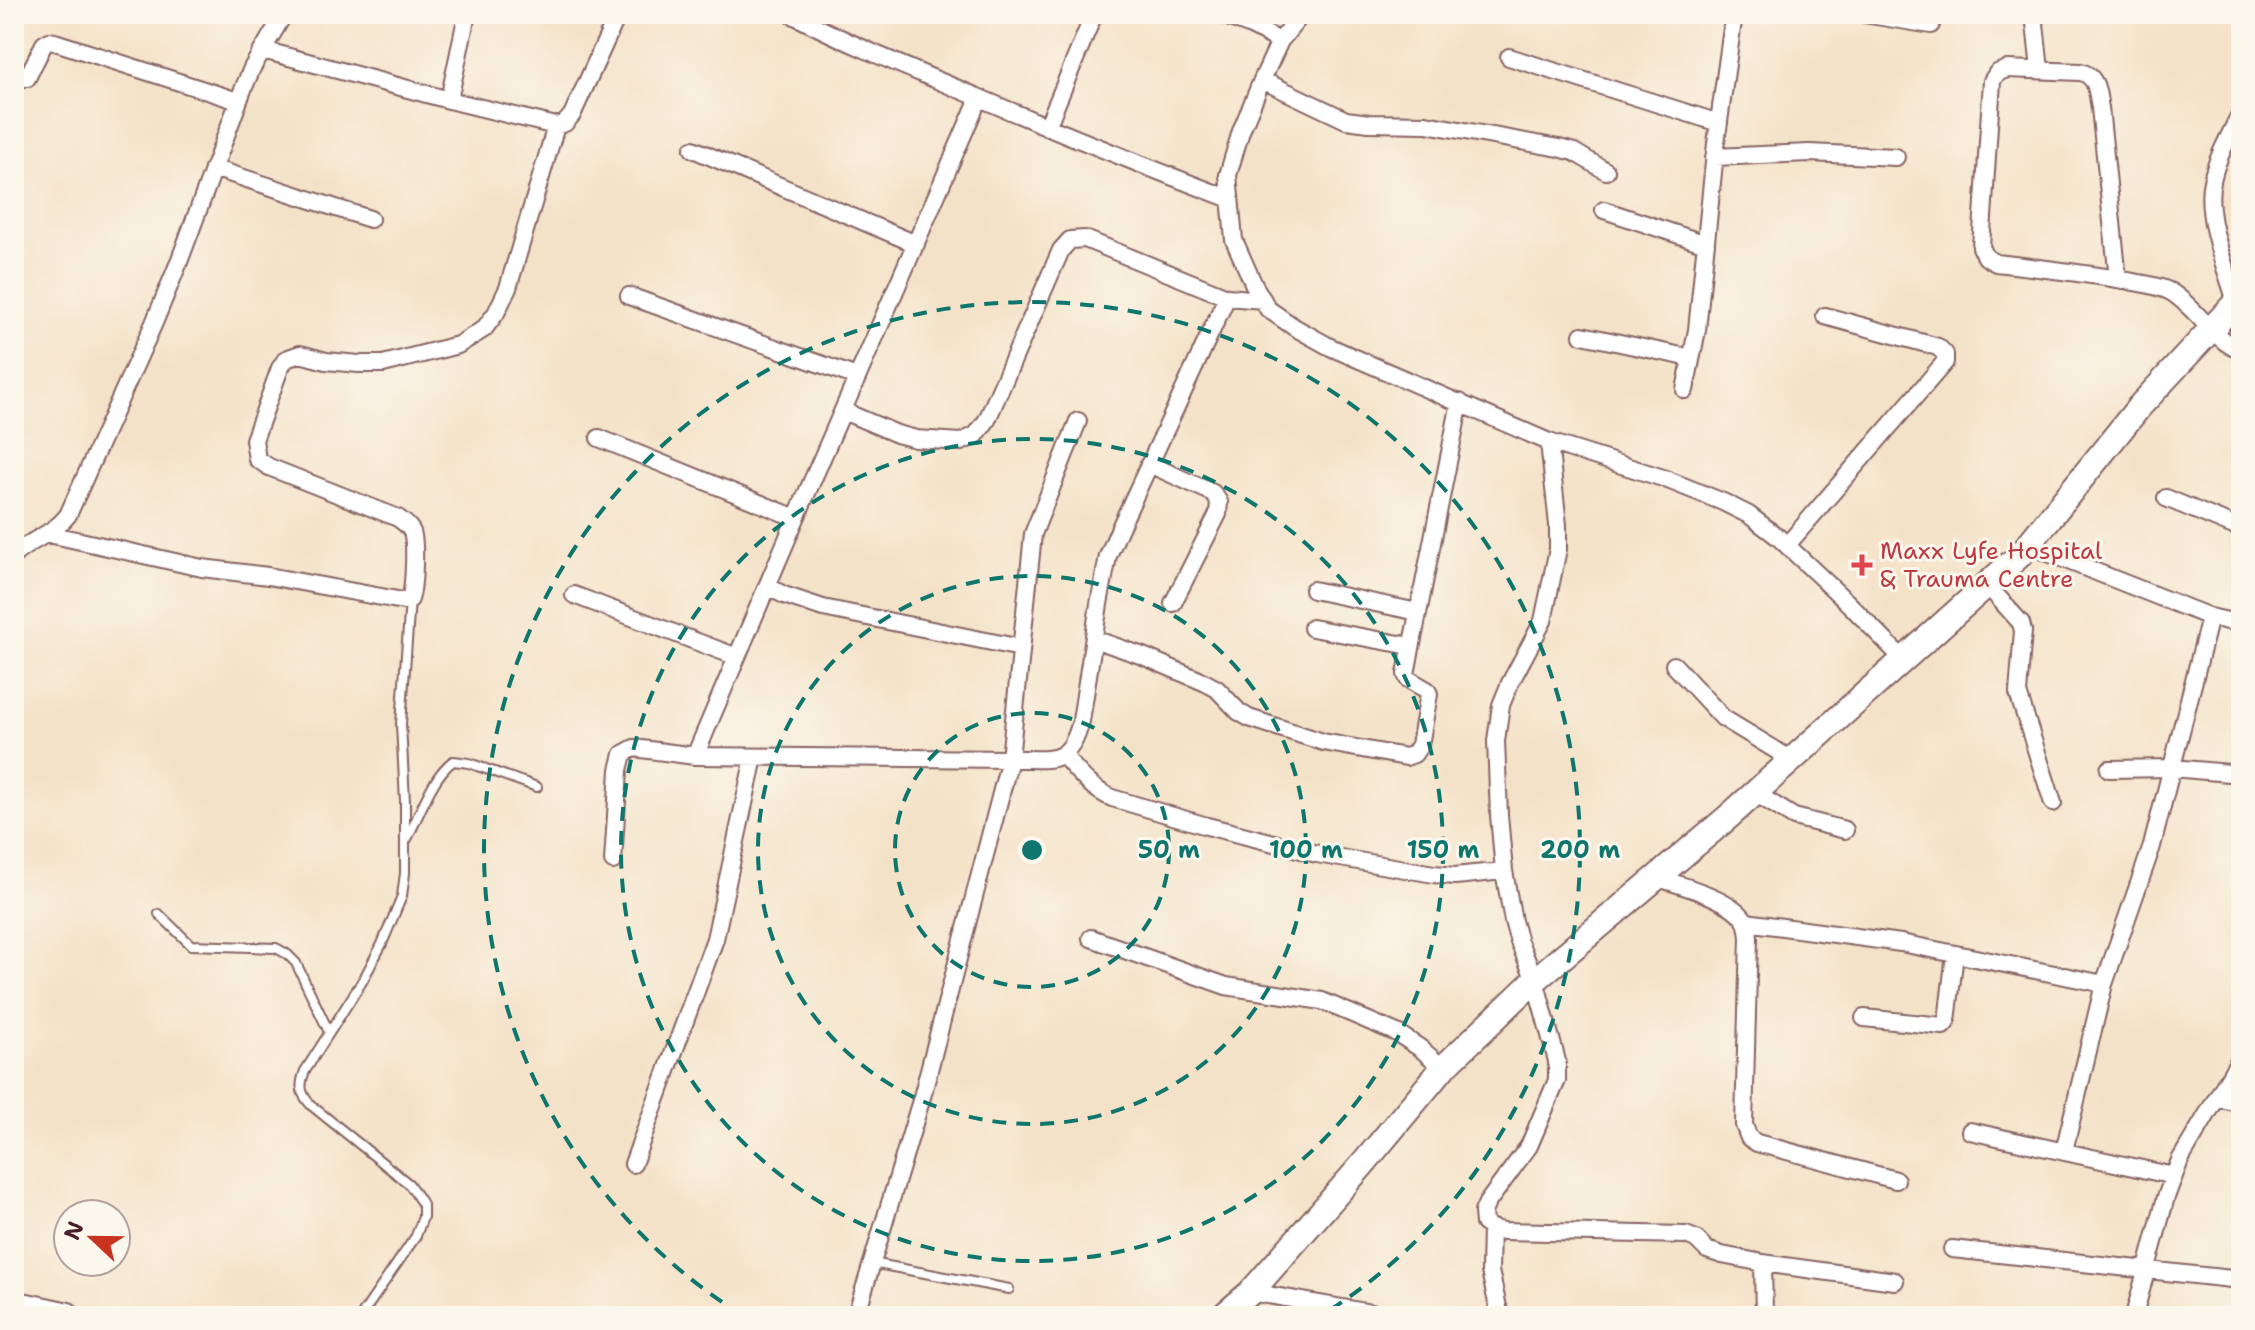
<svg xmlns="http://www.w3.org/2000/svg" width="2255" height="1330" viewBox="0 0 2255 1330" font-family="'Shantell Sans',sans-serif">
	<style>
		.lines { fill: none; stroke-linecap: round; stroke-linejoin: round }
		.lane-casing { stroke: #866362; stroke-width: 12 }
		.street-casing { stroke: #866362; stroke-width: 20 }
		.secondary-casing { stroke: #866362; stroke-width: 28 }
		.lane { stroke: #fff; stroke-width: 8 }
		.street { stroke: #fff; stroke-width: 16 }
		.secondary { stroke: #fff; stroke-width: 24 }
		.ring { fill: none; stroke: #0f766e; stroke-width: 4; stroke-dasharray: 14 10 }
		.health-dot { fill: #e0444e; stroke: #fbf7ec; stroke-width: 3 }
		.labels { text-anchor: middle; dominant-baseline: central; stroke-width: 6; stroke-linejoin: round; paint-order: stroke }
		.health-label { font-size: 24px; fill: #be3a42; stroke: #fbf7ec; text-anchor: start }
		.centre { fill: #0f766e; stroke: #fbf7ec; stroke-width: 4 }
		.ring-label { font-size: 24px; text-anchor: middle; font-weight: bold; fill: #0f766e; stroke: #fbf7ec; stroke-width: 6; stroke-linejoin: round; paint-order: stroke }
	</style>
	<rect width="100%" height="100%" fill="#fbf7ec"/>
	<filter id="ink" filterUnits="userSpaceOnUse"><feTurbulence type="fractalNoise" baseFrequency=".0125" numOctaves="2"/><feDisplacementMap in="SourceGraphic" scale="16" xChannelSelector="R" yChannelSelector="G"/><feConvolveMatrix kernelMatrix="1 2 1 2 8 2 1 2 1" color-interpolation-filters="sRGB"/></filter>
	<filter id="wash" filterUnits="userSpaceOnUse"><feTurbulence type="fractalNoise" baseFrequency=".006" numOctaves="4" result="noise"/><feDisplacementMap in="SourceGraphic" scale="32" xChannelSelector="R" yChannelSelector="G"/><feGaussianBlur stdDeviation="1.8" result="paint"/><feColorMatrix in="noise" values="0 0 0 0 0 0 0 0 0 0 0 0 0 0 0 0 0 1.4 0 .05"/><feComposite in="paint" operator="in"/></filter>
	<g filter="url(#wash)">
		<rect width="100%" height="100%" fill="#f4e2c8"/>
	</g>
	<g filter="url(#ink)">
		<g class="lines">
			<g class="lane-casing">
				<path id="lane" d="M407 839C419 816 432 776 453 761L469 763 537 787
					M159 914 191 945 276 948 287 954 296 963 329 1032
					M872 1263 1009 1289
					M361 1316 416 1236 423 1217V1205L409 1184 312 1106C300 1094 299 1086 305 1071L363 980 382 944 402 896 405 873V801L401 724 410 600"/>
			</g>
			<g class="street-casing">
				<path id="street" d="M791 14C851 45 913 70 975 96 1059 132 1144 166 1230 199
					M1220 14 1251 26 1280 41
					M1302 14 1280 41 1262 80 1241 131 1228 175 1234 240 1254 285 1268 309 1294 327 1330 347 1549 442 1663 478 1723 502 1749 515 1778 537 1848 603 1903 659
					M1864 14 1931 25
					M2034 14 2040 70
					M263 50 449 100 556 126 565 123 572 115 618 14
					M1509 57 1719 123
					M14 77 27 78 44 44 49 41 55 42 238 101
					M1262 80 1346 120 1369 123 1426 124 1559 148 1574 152 1606 171
					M449 100 467 14
					M1047 127 1094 14
					M693 149 916 244
					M1714 157 1809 153 1896 157
					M213 168 370 219
					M1604 210 1706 244
					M2118 279 2100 108C2097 93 2098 77 2081 72L2007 69 1997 73 1992 81 1981 247 1986 257 1996 263C2040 268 2085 273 2129 281 2143 284 2159 285 2171 292 2197 308 2212 339 2241 351
					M629 296 857 377
					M2236 302C2226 268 2204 216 2212 181 2217 156 2231 134 2241 112
					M1582 335 1691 358
					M1685 390 1697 330 1716 143 1734 14
					M843 411 897 434 916 439 961 442 976 435 987 420 1061 250 1070 240 1085 239 1227 297 1263 300
					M599 438 796 518
					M1549 442 1558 525V549L1543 621 1510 683 1501 705 1496 741 1499 815 1504 871 1513 921 1519 942 1535 980 1557 1061V1080L1529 1146 1487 1203 1483 1212 1484 1223 1491 1228 1503 1231 1686 1235 1696 1239 1707 1250 1722 1255 1763 1263 1895 1281
					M1149 464 1213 493 1219 502 1218 514 1173 603
					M2166 498 2241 529
					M49 534 202 568 268 576 403 601 410 599C414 588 416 543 412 532 409 525 403 522 398 518L269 467 257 459 254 440 280 368 286 359 300 354 326 361 359 364H383L458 345 484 329 496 313 508 288 556 126
					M1787 545 1945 362V354L1938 347 1825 316
					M2028 545 2210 617 2241 624
					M14 555C32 538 52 536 68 515L154 323 179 262 242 92 252 68 284 14
					M1987 585 2021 623 2023 631 2018 693 2053 803
					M767 586 784 595 823 608 1021 648
					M1313 590 1418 612
					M574 595 737 657
					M1312 628 1411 646
					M1094 639 1143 656 1206 683 1217 689 1239 712 1249 718 1323 742 1406 757 1414 754 1420 745 1429 694 1427 690 1408 679 1406 674 1460 402
					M1674 665 1723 718 1792 760
					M1063 755C1078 772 1091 789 1112 798L1207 826 1317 854 1434 874 1455 876 1504 871
					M695 756 796 518 979 98
					M2109 769 2172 768 2241 774
					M1755 793 1794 817 1845 830
					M613 861 619 770 623 754 634 748 695 756 1010 759C1051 758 1069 768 1081 721L1099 604 1108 556 1119 530 1227 297
					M1656 877C1681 886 1729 897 1744 919 1748 924 1748 931 1749 937L1744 1125 1749 1138 1757 1143 1896 1180
					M1746 922 1901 943 2104 984
					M1091 938 1226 986 1322 1001 1397 1033 1420 1048 1443 1068
					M1864 1018 1943 1026 1947 1021 1955 954
					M2218 1098 2241 1104
					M1970 1131 2174 1176
					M2064 1151 2104 984 2152 846 2210 617
					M633 1164 715 939 754 757
					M1491 1228 1490 1271 1500 1316
					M1952 1249 2241 1280
					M1763 1263 1764 1316
					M1251 1292 1388 1316
					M14 1299 69 1311
					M856 1316 922 1097 1010 759 1033 534 1078 421
					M2134 1316 2166 1197 2180 1160 2241 1057"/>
			</g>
			<g class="secondary-casing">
				<path id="secondary" d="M1223 1316 1251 1292 1363 1164 1443 1068 1535 980 1727 818 2020 555 2139 407 2241 297"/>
			</g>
			<use href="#lane" class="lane"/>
			<use href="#street" class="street"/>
			<use href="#secondary" class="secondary"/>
		</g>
	</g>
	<g class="ring">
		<circle cx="1032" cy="850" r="137"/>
		<circle cx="1032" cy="850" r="274"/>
		<circle cx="1032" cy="850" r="411"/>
		<path d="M742 1315A548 548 0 1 1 1322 1315"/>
	</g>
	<path class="health-dot" d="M1858 553h8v8h8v8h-8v8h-8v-8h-8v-8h8z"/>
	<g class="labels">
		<g class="health-label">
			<text x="1880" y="551">Maxx Lyfe Hospital<tspan x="1880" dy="28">&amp; Trauma Centre</tspan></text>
		</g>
	</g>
	<circle cx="1032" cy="850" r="12" class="centre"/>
	<g class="ring-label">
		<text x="1169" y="858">50 m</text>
		<text x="1306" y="858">100 m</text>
		<text x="1443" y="858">150 m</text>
		<text x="1580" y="858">200 m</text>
	</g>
	<rect width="2255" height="1330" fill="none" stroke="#fbf7ec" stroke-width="48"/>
	<g transform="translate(92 1238) rotate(292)"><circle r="38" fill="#fbf7ec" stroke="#b4a19f" stroke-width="2"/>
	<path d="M0-6L14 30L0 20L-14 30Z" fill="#c8321e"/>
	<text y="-12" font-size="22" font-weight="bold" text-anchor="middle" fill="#4a1f2b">N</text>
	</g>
</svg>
